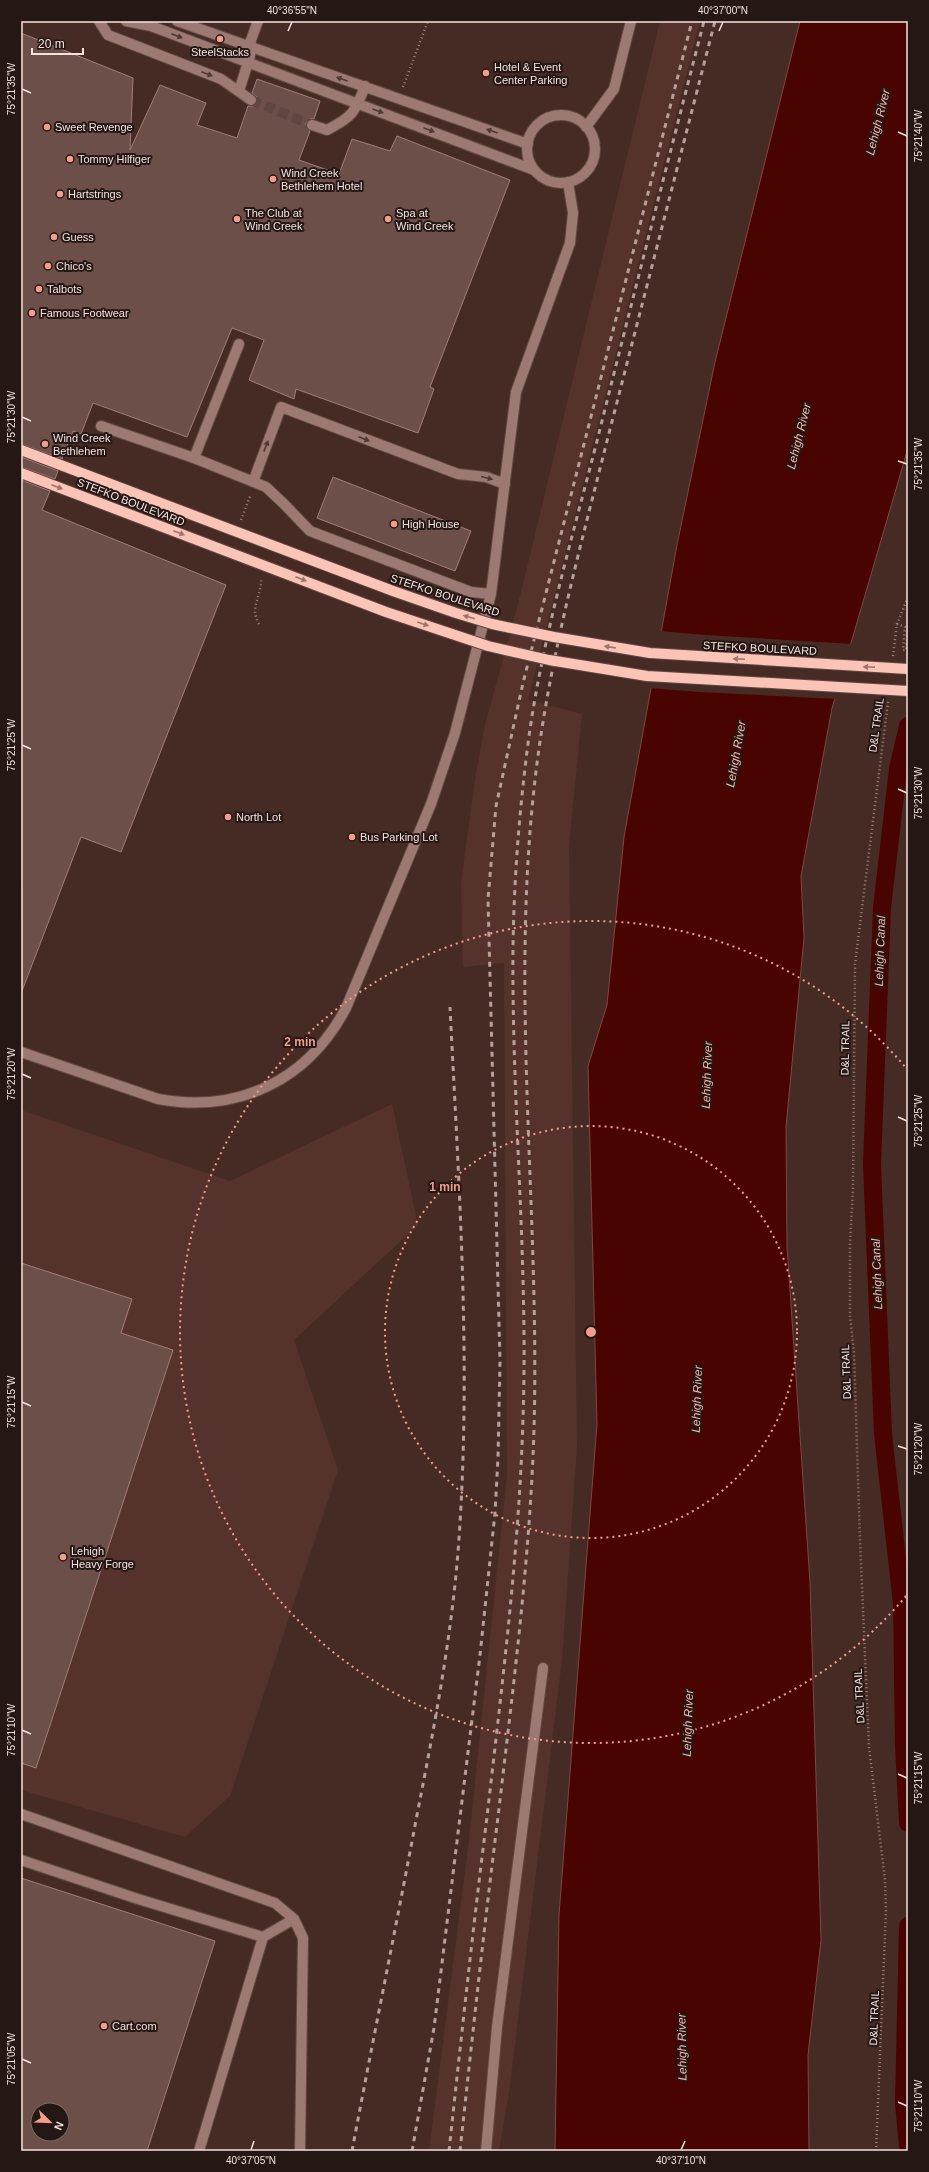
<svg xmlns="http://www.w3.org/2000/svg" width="929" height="2172" viewBox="0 0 929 2172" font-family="Arial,sans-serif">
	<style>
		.built { fill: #55322b }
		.water { fill: #490400; stroke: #7d4743 }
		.pier { fill: #462b25 }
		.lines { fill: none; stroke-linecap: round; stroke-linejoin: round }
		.stream { stroke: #7d4743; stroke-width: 5 }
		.canal { stroke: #490400; stroke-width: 18 }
		.building { fill: #6d4f49; stroke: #a07e78; fill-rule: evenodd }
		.minor-tunnel { stroke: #604641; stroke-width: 10; stroke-dasharray: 10 5; stroke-linecap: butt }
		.minor-casing { stroke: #624843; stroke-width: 12 }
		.path { stroke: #9d8681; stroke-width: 2.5; stroke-dasharray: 1 3; stroke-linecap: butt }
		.minor { stroke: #9c7972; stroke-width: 10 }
		.rail { stroke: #b6a09b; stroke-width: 3; stroke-dasharray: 5 5; stroke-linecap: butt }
		.major-bridge-casing { stroke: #624843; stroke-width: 12; stroke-linecap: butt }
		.major-bridge { stroke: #fcc3b7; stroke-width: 10 }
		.oneway { fill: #4e3935 }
		.oneway2 { fill: #9b766e }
		.ticks { fill: none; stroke: #f5e2de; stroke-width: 1.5 }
		.ring { fill: none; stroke: #f49d8d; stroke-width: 2; stroke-dasharray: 2 4 }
		.poi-dot { fill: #f49d8d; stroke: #241714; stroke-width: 1.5 }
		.labels { text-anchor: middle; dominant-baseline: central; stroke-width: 4; stroke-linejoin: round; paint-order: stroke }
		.poi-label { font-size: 11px; fill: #f5e2de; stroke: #241714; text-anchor: start }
		.street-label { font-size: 11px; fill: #f5e2de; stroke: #241714 }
		.water-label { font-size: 12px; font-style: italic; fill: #f7b6a9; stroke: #241714 }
		.centre { fill: #f49d8d; stroke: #241714; stroke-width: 2 }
		.ring-label { font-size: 12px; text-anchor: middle; font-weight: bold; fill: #f49d8d; stroke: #241714; stroke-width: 4; stroke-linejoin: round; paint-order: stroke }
		.neatline { fill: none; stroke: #f5e2de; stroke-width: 1.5 }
		.ticks-label { font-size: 10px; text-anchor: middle; fill: #f5e2de }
	</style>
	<rect width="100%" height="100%" fill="#462b25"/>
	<path class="built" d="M660 21H700L528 700 582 714 569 846 577 1447 562 1660 509 2093 499 2151H429L469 1840 507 1475 504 963 463 967 461 882 476 773 485 725 518 604Z
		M392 1104 418 1225 294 1340 338 1470 230 1796 185 1837 21 1790V1110L230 1181Z"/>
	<path class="water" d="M800 21H908V448L832 708 801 876 804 938 786 1127 787 1246 810 1582 821 1940 808 2055 809 2151H555L559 1915 597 1424 588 1066 607 1005 624 837 677 545 715 362Z"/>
	<path class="pier" d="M660 631 705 635 853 644 836 699 699 692 649 688Z"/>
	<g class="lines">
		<path class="stream" d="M904 2083 908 2079"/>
		<path class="canal" d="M908 726 898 769 882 908 872 1164 883 1434 902 1603 904 1746 908 1823
			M908 1926 904 2104 908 2146"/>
	</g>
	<path class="building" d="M21 33 133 78 130 150 160 85 206 103 197 125 237 138 248 106H254L257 101V97L252 93 257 79 320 101 314 119H310L306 123V127L310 131 299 160 339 174 352 139 390 151 397 136 510 180 430 387 434 389 418 433 296 389 294 399 249 380 264 340 232 328 187 437 93 403 81 434 73 431 62 459 21 444Z
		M21 457 58 471 55 479 21 467Z
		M333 477 471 531 455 571 317 518Z
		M21 480 50 491 42 510 226 585 121 852 81 837 22 991Z
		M21 1263 132 1299 121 1333 173 1350 36 1768 21 1763Z
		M21 1878 215 1941 147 2151H21ZM38 2110H62V2134H38Z"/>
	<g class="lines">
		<path class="minor-tunnel" d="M251 100 312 125"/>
		<g class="minor-casing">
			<path id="minor" d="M99 21 108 35 221 79 251 100
				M126 21 151 26 534 170
				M177 21 528 144
				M239 91 250 56 251 40 258 21
				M527 149a34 34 0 1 1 68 0a34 34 0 1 1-68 0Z
				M312 125 327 130C352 117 355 113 365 86
				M586 127 614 89 631 21
				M101 426 194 458 266 487 284 504 310 531 471 592 491 594
				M194 458 239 344
				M253 482 281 407 458 474 486 477 505 484
				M21 1052 158 1099C239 1114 308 1080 346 1008L431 804 455 733 491 594 516 392 570 243 573 213 568 182
				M21 1814 275 1903 294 1919 303 1938 300 2151
				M21 1860 138 1899 263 1937 199 2151
				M263 1937 294 1919
				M486 2151 497 2027 543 1668"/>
		</g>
		<path class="path" d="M403 87 428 21
			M241 520 251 494
			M259 624C249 607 262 596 261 578
			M897 624 905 627 903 650H906L908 632
			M893 656 897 624 908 597
			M876 2151 886 1910 885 1880 869 1747 860 1541 854 1353 850 1316V1242L853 1189 855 964 888 702"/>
		<use href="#minor" class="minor"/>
		<path class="rail" d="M352 2151C373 2039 396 1927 417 1815 434 1728 451 1640 458 1552 472 1370 459 1189 450 1007
			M412 2151 434 2028 480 1655 495 1513 498 1458 500 1362 488 899 496 806 523 683 692 21
			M449 2151C461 2040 473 1928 487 1817 502 1685 519 1552 523 1418 528 1274 514 1129 513 985 512 902 518 819 529 736 543 637 572 538 597 441 632 301 668 161 704 21
			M460 2151C472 2040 484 1928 498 1817 513 1688 530 1559 534 1429 540 1212 510 996 535 780 548 665 579 552 607 441 643 301 679 161 715 21"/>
		<g class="major-bridge-casing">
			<path id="major-bridge" d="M21 450 393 591 456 613 492 624 554 637 650 653 908 669
				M21 473 386 612 488 646 549 660 647 676 908 691"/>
		</g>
		<use href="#major-bridge" class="major-bridge"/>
	</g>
	<defs><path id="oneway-solid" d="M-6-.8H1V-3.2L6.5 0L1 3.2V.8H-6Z"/></defs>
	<g class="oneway">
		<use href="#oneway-solid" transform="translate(177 36) rotate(21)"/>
		<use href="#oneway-solid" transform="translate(207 74) rotate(21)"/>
		<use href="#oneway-solid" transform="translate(342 79) rotate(-161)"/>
		<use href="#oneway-solid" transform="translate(378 111) rotate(20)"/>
		<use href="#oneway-solid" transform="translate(429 130) rotate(21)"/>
		<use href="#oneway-solid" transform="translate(492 131) rotate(-161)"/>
		<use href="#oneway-solid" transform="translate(364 439) rotate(21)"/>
		<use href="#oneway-solid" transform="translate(266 446) rotate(-69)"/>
		<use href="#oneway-solid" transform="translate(487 478) rotate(14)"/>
	</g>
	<g class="oneway2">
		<use href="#oneway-solid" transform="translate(57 487) rotate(21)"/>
		<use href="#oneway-solid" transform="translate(179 533) rotate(21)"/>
		<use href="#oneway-solid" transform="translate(301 579) rotate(21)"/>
		<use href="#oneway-solid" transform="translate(469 617) rotate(-164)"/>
		<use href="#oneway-solid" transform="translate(423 624) rotate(19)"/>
		<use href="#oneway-solid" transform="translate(610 647) rotate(-171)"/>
		<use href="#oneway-solid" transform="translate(739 659) rotate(-177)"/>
		<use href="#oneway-solid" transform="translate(869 667) rotate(-177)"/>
	</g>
	<path class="ticks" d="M288 31 292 22M719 31 723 22M22 89 31 93M898 132 907 136M22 417 31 421M898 461 907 464M22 745 31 749M898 789 907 793M22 1074 31 1078M898 1117 907 1121M22 1402 31 1406M898 1446 907 1449M22 1730 31 1734M898 1774 907 1778M22 2059 31 2063M898 2102 907 2106M251 2150 254 2141M681 2150 685 2141"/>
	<g class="ring">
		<circle cx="591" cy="1332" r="206"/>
		<path d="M906 1596A411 411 0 1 1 906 1068"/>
	</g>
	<g class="poi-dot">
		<circle cx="220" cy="39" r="4"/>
		<circle cx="486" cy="73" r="4"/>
		<circle cx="47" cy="127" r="4"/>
		<circle cx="70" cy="159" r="4"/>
		<circle cx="273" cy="179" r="4"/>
		<circle cx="60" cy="194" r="4"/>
		<circle cx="237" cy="219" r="4"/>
		<circle cx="388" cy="219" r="4"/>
		<circle cx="54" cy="237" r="4"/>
		<circle cx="48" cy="266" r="4"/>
		<circle cx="39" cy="289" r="4"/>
		<circle cx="32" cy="313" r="4"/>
		<circle cx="45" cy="444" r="4"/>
		<circle cx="394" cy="524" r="4"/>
		<circle cx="228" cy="817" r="4"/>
		<circle cx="352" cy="837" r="4"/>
		<circle cx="63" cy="1557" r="4"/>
		<circle cx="104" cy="2026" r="4"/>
	</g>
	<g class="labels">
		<g class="poi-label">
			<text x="220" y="52" text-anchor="middle">SteelStacks</text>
			<text x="494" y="67">Hotel &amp; Event<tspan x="494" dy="13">Center Parking</tspan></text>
			<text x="55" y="127">Sweet Revenge</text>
			<text x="78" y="159">Tommy Hilfiger</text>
			<text x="281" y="173">Wind Creek<tspan x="281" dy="13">Bethlehem Hotel</tspan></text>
			<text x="68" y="194">Hartstrings</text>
			<text x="245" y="213">The Club at<tspan x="245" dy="13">Wind Creek</tspan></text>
			<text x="396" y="213">Spa at<tspan x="396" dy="13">Wind Creek</tspan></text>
			<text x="62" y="237">Guess</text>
			<text x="56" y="266">Chico's</text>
			<text x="47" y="289">Talbots</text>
			<text x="40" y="313">Famous Footwear</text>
			<text x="53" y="438">Wind Creek<tspan x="53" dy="13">Bethlehem</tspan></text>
			<text x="402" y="524">High House</text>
			<text x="236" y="817">North Lot</text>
			<text x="360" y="837">Bus Parking Lot</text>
			<text x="71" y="1551">Lehigh<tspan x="71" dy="13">Heavy Forge</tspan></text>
			<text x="112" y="2026">Cart.com</text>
		</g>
		<g class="street-label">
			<text transform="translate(131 502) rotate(21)">STEFKO BOULEVARD</text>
			<text transform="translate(445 595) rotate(18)">STEFKO BOULEVARD</text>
			<text transform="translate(760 648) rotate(3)">STEFKO BOULEVARD</text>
			<text transform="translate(876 725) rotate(-82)">D&amp;L TRAIL</text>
			<text transform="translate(845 1048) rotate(-89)">D&amp;L TRAIL</text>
			<text transform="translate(846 1372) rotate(-92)">D&amp;L TRAIL</text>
			<text transform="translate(859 1696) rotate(-93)">D&amp;L TRAIL</text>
			<text transform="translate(874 2018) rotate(-88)">D&amp;L TRAIL</text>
		</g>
		<g class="water-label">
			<text transform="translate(878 122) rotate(-76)">Lehigh River</text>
			<text transform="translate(799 436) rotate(-76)">Lehigh River</text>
			<text transform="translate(736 754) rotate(-80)">Lehigh River</text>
			<text transform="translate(880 951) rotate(-88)">Lehigh Canal</text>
			<text transform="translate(707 1075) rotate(-88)">Lehigh River</text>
			<text transform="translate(877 1274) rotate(-92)">Lehigh Canal</text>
			<text transform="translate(697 1399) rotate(-88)">Lehigh River</text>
			<text transform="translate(688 1723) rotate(-88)">Lehigh River</text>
			<text transform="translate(682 2047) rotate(-91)">Lehigh River</text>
		</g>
	</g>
	<circle cx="591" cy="1332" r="6" class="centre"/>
	<g class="ring-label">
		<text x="300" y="1046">2 min</text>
		<text x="445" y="1191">1 min</text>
	</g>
	<rect width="929" height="2172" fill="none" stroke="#241714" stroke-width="44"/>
	<g transform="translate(50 2122) rotate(113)"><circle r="19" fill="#241714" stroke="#786865"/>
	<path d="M0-3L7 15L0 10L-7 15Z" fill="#f49d8d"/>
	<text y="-6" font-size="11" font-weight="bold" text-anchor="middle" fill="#f5e2de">N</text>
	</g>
	<path d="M32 48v6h51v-6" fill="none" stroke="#f5e2de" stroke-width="2"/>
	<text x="38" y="48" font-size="12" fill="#f5e2de" stroke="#241714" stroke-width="3" paint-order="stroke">20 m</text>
	<rect x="22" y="22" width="885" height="2128" class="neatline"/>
	<g class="ticks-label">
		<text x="292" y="14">40°36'55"N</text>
		<text x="723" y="14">40°37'00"N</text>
		<text transform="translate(11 89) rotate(-90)" y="4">75°21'35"W</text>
		<text transform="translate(918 136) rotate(-90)" y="4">75°21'40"W</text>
		<text transform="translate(11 417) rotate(-90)" y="4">75°21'30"W</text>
		<text transform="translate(918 464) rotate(-90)" y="4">75°21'35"W</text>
		<text transform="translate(11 745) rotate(-90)" y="4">75°21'25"W</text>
		<text transform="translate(918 793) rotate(-90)" y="4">75°21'30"W</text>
		<text transform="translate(11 1074) rotate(-90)" y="4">75°21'20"W</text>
		<text transform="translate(918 1121) rotate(-90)" y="4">75°21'25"W</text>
		<text transform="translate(11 1402) rotate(-90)" y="4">75°21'15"W</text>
		<text transform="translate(918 1449) rotate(-90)" y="4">75°21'20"W</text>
		<text transform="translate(11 1730) rotate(-90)" y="4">75°21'10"W</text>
		<text transform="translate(918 1778) rotate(-90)" y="4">75°21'15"W</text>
		<text transform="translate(11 2059) rotate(-90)" y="4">75°21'05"W</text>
		<text transform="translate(918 2106) rotate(-90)" y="4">75°21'10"W</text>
		<text x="251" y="2164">40°37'05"N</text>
		<text x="681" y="2164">40°37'10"N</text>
	</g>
</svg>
